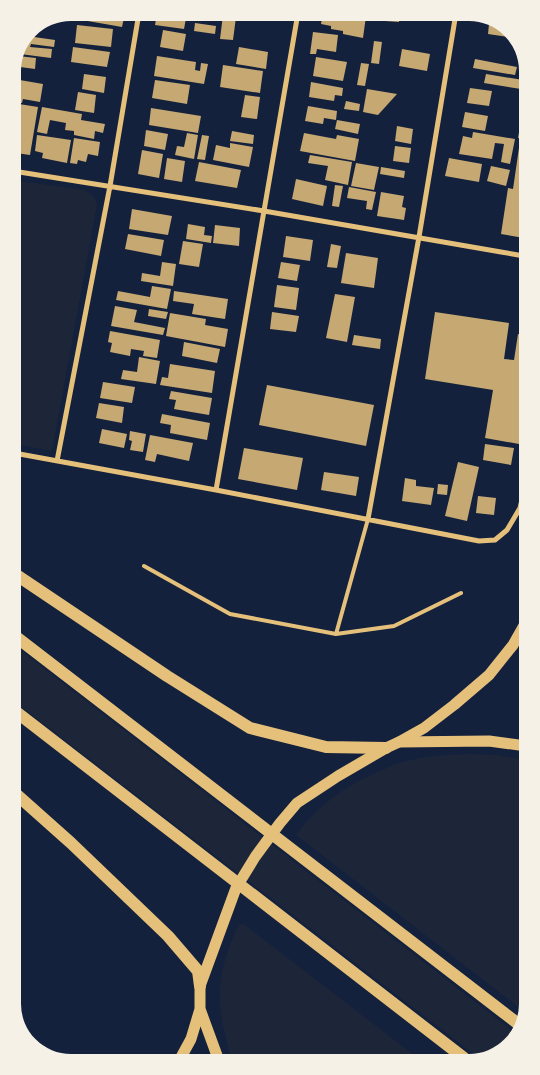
<svg xmlns="http://www.w3.org/2000/svg" width="540" height="1075" viewBox="0 0 540 1075" font-family="Overpass,sans-serif">
	<style>
		.green { fill: #1d2539 }
		.building { fill: #c6a872 }
		.lines { fill: none; stroke-linecap: round; stroke-linejoin: round }
		.service { stroke: #e5c07b; stroke-width: 4 }
		.minor { stroke: #e5c07b; stroke-width: 5 }
		.primary { stroke: #e5c07b; stroke-width: 11 }
		.trunk { stroke: #e5c07b; stroke-width: 11 }
		.motorway { stroke: #e5c07b; stroke-width: 12 }
	</style>
	<rect width="100%" height="100%" fill="#14213d"/>
	<path class="green" d="M13 180 84 190C92 193 95 197 97 205L52 451 14 444Z
		M15 646 518 1035 517 1037 491 1058H479L15 702Z
		M468 754 497 755 526 760 527 1004 525 1012 296 835C319 804 349 783 385 769 391 766 397 763 403 762 424 756 446 755 468 754Z
		M239 924 245 925 419 1059 233 1061C229 1054 228 1046 226 1038 214 995 220 964 239 924Z"/>
	<path class="building" d="M83 13H125L122 27 82 20Z
		M157 13H187L184 29 155 25Z
		M191 13H220L219 21 191 17Z
		M245 13H276L275 20 244 15Z
		M323 13H344L366 16 363 38 343 34V31L331 29V26L321 24Z
		M386 13H400L399 22 385 21Z
		M223 15 236 17 233 40 220 39Z
		M195 23 216 26 215 34 194 31Z
		M489 24 506 27 515 38 488 34Z
		M77 25 113 29 111 47 75 43Z
		M163 30 186 34 183 51 160 47Z
		M313 32 338 35 336 52 317 49 316 54H310Z
		M27 36 55 40 54 47 31 44 30 47 52 49 51 58 20 54 21 50Z
		M374 41 382 42 379 64 371 63Z
		M73 47 110 52 107 67 71 62Z
		M239 47 268 52 266 69 236 64Z
		M402 49 430 54 427 71 399 66Z
		M18 56 36 58 35 69 13 66Z
		M157 56 196 62 195 70 200 71 201 63 208 64 204 84 154 76Z
		M316 57 347 62 343 81 313 76Z
		M475 59 517 67 515 75 473 68Z
		M361 63 369 64 365 86 357 85Z
		M223 65 263 71 260 93 220 87Z
		M84 74 106 77 104 93 82 89Z
		M486 74 523 80 521 89 484 83Z
		M14 79 43 84 40 102 23 99 22 103 13 101Z
		M155 80 190 85 187 104 152 98Z
		M311 82 343 88 342 96 335 95 334 101 309 97Z
		M470 88 492 91 489 106 467 103Z
		M367 89 397 94 378 115 363 112Z
		M78 92 96 95 94 113 75 110Z
		M245 95 260 97 257 119 241 117Z
		M346 101 360 104 359 111 344 109Z
		M19 104 38 107 30 155 16 153 20 126 15 125Z
		M308 106 337 111 336 120 324 118 323 124 305 121Z
		M42 107 82 114 81 120 105 124 103 133 95 131 94 139 74 135V131L65 130 66 123 50 120 47 134 37 132Z
		M151 108 201 116 198 133 149 125Z
		M465 112 488 116 485 131 462 127Z
		M522 116H523L524 139 518 138Z
		M337 120 360 124 358 134 335 129Z
		M397 126 413 129 411 144 395 141Z
		M146 130 168 134 165 150 144 146Z
		M232 131 254 135 253 144 230 141Z
		M473 132 515 139 510 164 501 162 504 144 495 143 492 159 459 154 463 136 472 138Z
		M187 133 198 135 194 159 175 155 177 146 184 147Z
		M304 133 336 139 337 135 359 139 355 161 300 151Z
		M37 135 71 140 67 163 42 158 43 153 35 151Z
		M202 135 209 136 205 160 197 159Z
		M74 138 100 142 98 156 88 154 86 162 78 160 77 164 70 163Z
		M520 141 524 142V238L501 234 508 188 513 189Z
		M230 143 253 147 249 167 213 160 216 145 230 148Z
		M395 146 411 148 409 163 393 161Z
		M142 150 163 154 159 178 138 174Z
		M310 155 352 162 348 185 325 180 328 166 308 163Z
		M167 158 185 161 182 182 164 179Z
		M449 158 482 164 479 182 445 176Z
		M199 162 241 170 237 188 195 181Z
		M356 163 379 167 374 190 351 186Z
		M491 166 510 170 506 186 487 181Z
		M381 167 405 171 404 178 380 174Z
		M296 179 327 186 323 206 292 199Z
		M335 185 343 186 339 207 332 206Z
		M349 187 376 192 372 210 366 209 367 201 347 198Z
		M381 192 404 196 402 207 406 208 404 220 377 216Z
		M132 209 172 216 168 235 129 229Z
		M188 224 205 227 204 235 212 236 211 243 186 239Z
		M215 225 240 228 239 246 213 243Z
		M128 234 164 240 161 256 125 249Z
		M286 236 313 240 310 261 283 257Z
		M183 241 203 244 199 267 179 264Z
		M331 244 341 246 337 268 327 267Z
		M346 253 378 258 374 288 341 283Z
		M162 262 176 264 173 286 141 281 142 273 160 276Z
		M281 262 300 265 297 281 278 278Z
		M277 285 299 288 296 310 274 307Z
		M152 286 171 289 167 309 116 300 118 291 150 297Z
		M174 291 228 299 225 319 192 314 194 304 173 301Z
		M335 294 355 297 347 342 326 338Z
		M115 306 137 310 134 322 165 328 163 335 111 326Z
		M149 309 168 312 166 319 148 316Z
		M272 312 299 316 296 332 270 329Z
		M435 312 509 323 504 359 514 360 518 334 524 335 525 412 519 444 485 438 493 390 425 379Z
		M170 313 206 319 205 325 228 329 225 347 166 336Z
		M110 331 160 340 157 358 143 356 144 351 131 349 130 356 110 352 112 343 108 342Z
		M354 335 381 339 380 349 352 345Z
		M184 342 220 349 217 363 182 356Z
		M139 357 160 361 156 384 121 379 123 370 137 372Z
		M170 364 215 371 212 393 160 385 162 377 168 378Z
		M103 382 135 387 132 403 100 398Z
		M267 385 374 405 366 446 259 425Z
		M171 391 212 398 209 415 174 409 176 400 169 399Z
		M99 403 124 407 122 423 96 418Z
		M162 414 210 423 207 440 170 433 171 425 160 423Z
		M102 429 127 434 124 448 99 443Z
		M130 431 146 434 143 452 130 450 132 441 129 440Z
		M150 435 193 443 189 461 157 454 155 462 145 460Z
		M485 444 514 448 511 465 483 460Z
		M244 448 303 458 297 490 238 479Z
		M458 462 479 467 467 521 445 516Z
		M324 472 359 477 356 496 321 490Z
		M405 478 416 480V486L434 488 431 505 402 501Z
		M438 484 448 485 447 495 437 494Z
		M478 496 496 498 494 515 476 513Z"/>
	<g class="lines">
		<path class="service" d="M144 566 230 614 336 634 394 626 461 593
			M336 634 368 519"/>
		<path class="minor" d="M13 171 264 211 524 256
			M14 453 216 490 479 541 495 540 507 530 520 508 525 487
			M57 461 110 186 139 13
			M216 490 298 13
			M368 519 419 237 456 13"/>
		<path class="primary" d="M399 742 424 728 454 705 489 675 513 645 526 622"/>
		<path class="trunk" d="M179 1061 191 1039 200 1009
			M219 1061 200 1009V986L236 888 255 857 280 823 297 803 338 776 386 748 399 742 489 741 526 746"/>
		<path class="motorway" d="M15 574 167 676 250 728 326 747 386 748
			M15 636 521 1026
			M15 711 464 1058
			M16 794 71 843 168 936 198 971 200 986"/>
	</g>
	<path d="M0 0H540V1075H0ZM71 21H469A50 50 0 0 1 519 71V1004A50 50 0 0 1 469 1054H71A50 50 0 0 1 21 1004V71A50 50 0 0 1 71 21Z" fill="#f6f1e7" fill-rule="evenodd"/>
</svg>
